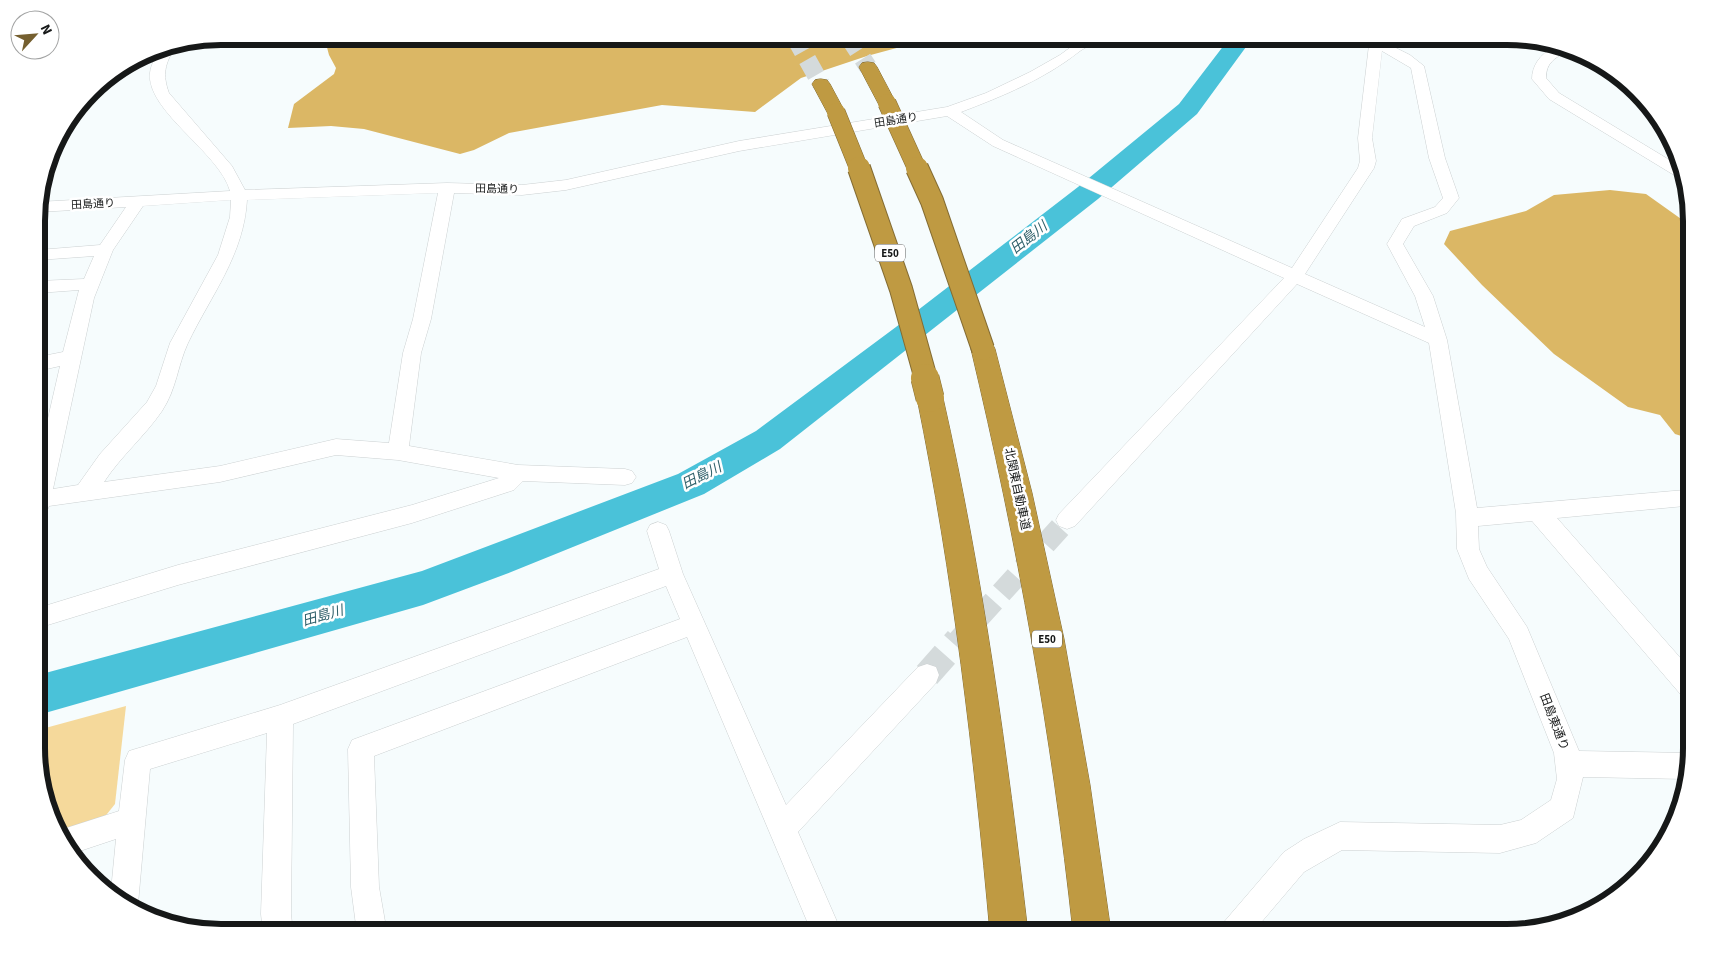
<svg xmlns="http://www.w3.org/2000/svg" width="1728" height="969" viewBox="0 0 1728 969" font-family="'Source Sans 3','Noto Sans JP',sans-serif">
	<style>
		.green { fill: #f5d99b }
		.forest { fill: #dbb765 }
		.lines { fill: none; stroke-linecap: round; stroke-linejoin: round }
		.river { fill: #4ac2d9; fill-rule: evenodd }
		.minor-tunnel-far1 { stroke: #d4dadb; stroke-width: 22; stroke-dasharray: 22 11; stroke-linecap: butt }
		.minor-tunnel { stroke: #d4dadb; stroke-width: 27; stroke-dasharray: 27 14; stroke-linecap: butt }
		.highway-tunnel { stroke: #d4dadb; stroke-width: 18; stroke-dasharray: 18 9; stroke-linecap: butt }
		.minor-casing { stroke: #ccd1d2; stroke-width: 1 }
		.highway-casing { stroke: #846c33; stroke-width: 1 }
		.minor { fill: #fff; fill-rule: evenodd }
		.highway { fill: #bf9a42; fill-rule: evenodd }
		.highway-bridge-far2-casing { stroke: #846c33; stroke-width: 19; stroke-linecap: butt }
		.highway-bridge-far1-casing { stroke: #846c33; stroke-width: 24; stroke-linecap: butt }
		.highway-bridge-casing { stroke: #846c33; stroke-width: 29; stroke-linecap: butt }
		.highway-bridge-far2 { stroke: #bf9a42; stroke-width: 18 }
		.highway-bridge-far1 { stroke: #bf9a42; stroke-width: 22 }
		.highway-bridge { stroke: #bf9a42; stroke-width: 28 }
		.labels { text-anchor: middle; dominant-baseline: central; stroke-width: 5; stroke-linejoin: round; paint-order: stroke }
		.far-street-label { font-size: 11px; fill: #161818; stroke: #fff }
		.shield { fill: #fff; stroke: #5c5d5d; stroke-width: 1 }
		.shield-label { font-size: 11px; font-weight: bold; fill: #161818 }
		.street-label { font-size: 12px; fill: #161818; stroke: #fff }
		.water-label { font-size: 14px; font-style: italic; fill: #2e5f69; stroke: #fff }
		.rim { fill: none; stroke: #161818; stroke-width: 6 }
	</style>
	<rect width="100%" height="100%" fill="#f6fcfd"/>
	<path class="green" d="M126 706 115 804 103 819 60 832 38 772V730Z"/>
	<path class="forest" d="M324 36H941L867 56 801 78 755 112 662 105 509 133 474 150 460 154 364 129 331 126 288 128 294 104 334 74 336 68 329 55Z
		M1610 190 1646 194 1691 226V439L1675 434 1660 415 1628 407 1554 354 1482 285 1444 244 1450 231 1526 211 1554 195Z"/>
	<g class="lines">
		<path class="river" d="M1231 36H1254L1197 114 1098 199 780 449 704 494 506 574 423 605 38 715V675L422 571 678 474 756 431 896 327 1078 187 1179 104Z"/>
		<path class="minor-tunnel-far1" d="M957 642 1067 520"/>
		<path class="minor-tunnel" d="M927 675 958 640"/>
		<path class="highway-tunnel" d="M794 36 821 84
			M848 36 868 67"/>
		<g class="minor-casing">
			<path id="minor" d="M1086 36H1102C1097 43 1087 46 1080 51 1045 79 1003 96 961 112L1003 140 1292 268 1358 168 1360 161 1358 138 1369 45 1339 39 1338 36H1363L1376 39 1388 36H1413L1412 39 1388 44 1410 55 1424 66 1445 158 1459 198 1447 213 1414 226 1403 244 1433 296 1447 340 1477 508 1685 490 1691 492V504L1685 506 1557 518 1691 670V699L1682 696 1532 521 1478 526 1479 549 1487 567 1527 627 1579 751 1690 753 1691 760 1686 779 1583 777 1573 818 1536 843 1500 853 1342 850 1304 872 1253 932H1219L1224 922 1284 852 1304 839 1340 822 1500 825 1521 820 1551 800 1557 779 1554 753 1509 639 1469 579 1457 549 1456 513 1429 343 1297 284 1075 526 1067 529 1059 526 1056 520 1059 514 1284 278 993 146 947 116 739 151 566 190 522 195 454 193 431 319 421 353 409 446 518 465 625 469 632 471 636 477 632 483 625 485 523 481 514 490 412 523 178 585 38 628V608L178 565 412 505 499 478 398 460 336 455 220 482 49 506 46 513 38 516V462L60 366 38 371V357L63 352 79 290 38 293V281L84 279 94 256 38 260V250L100 245 126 207 38 212V202L230 191C220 153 146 111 150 73 151 64 156 56 161 48L175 47C165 64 162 74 169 93L232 166 245 190 447 183 522 185 566 180 739 141 947 107 986 93 1030 72 1060 55ZM1382 51 1411 68 1429 158 1443 198 1435 207 1402 219 1387 244 1415 296 1425 327 1305 274 1374 168 1376 161 1372 138ZM438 193 413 319 403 353 389 443 336 439 220 466 104 482C121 456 145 436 162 411 177 388 177 367 188 343 211 295 244 255 247 200ZM231 200 230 217 218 255 170 343 156 386 147 402 100 454 78 485 53 489 94 298 113 250 143 206Z
				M1553 48 1565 52C1554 59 1546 63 1546 78L1559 93 1676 164 1680 176 1674 175 1549 99 1532 79C1532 66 1540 54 1553 48Z
				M658 522 666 525 669 531 683 574 786 805 918 667 927 664 936 667 939 675 936 683 798 832 842 933H812L687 637 374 756 379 887 387 933H357L351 887 348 749 352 740 680 619 666 586 293 724 291 914 293 933H263L261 914 267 733 150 769 138 904 136 910 129 908 111 891 116 839 71 854 67 850 60 830 119 811 125 760 129 751 280 705 659 569 647 531 650 525Z"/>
		</g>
		<g class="highway-casing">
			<path id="highway" d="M868 62 874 63 877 67 896 103 894 107H880L878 103 859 67 862 63Z
				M821 79 827 80 830 84 845 112 843 116H829L827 112 812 84 815 80Z
				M983 341 992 343 995 349 1032 493 1064 639 1090 785 1111 932H1073C1052 735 1017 542 971 349L974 343Z
				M930 389 939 392 943 398C983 575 1007 753 1028 933H990C974 753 953 575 917 398L921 392Z"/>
		</g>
		<use href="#minor" class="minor"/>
		<use href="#highway" class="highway"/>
		<g class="highway-bridge-far2-casing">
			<path id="highway-bridge-far2" d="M887 103 917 169
				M836 112 859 169"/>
		</g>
		<g class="highway-bridge-far1-casing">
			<path id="highway-bridge-far1" d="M859 168 901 289 926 379
				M917 168 932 201 983 349"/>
		</g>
		<g class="highway-bridge-casing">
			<path id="highway-bridge" d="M925 378 930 398"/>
		</g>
		<use href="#highway-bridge-far2" class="highway-bridge-far2"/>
		<use href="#highway-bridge-far1" class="highway-bridge-far1"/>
		<use href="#highway-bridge" class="highway-bridge"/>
	</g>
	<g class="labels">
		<g class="far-street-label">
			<text transform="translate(896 120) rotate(-9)">田島通り</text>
			<text transform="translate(497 189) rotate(1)">田島通り</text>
			<text transform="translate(93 204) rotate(-3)">田島通り</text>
		</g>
		<g class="shield">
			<rect x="875" y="244.5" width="30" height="17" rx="4"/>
			<rect x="1032" y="630.5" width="30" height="17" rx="4"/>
		</g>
		<g class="shield-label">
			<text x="890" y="253">E50</text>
			<text x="1047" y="639">E50</text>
		</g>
		<g class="street-label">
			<text transform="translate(1017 489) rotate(78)">北関東自動車道</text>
			<text transform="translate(1554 722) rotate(69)">田島東通り</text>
		</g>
		<g class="water-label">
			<text transform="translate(1029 238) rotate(-38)">田島川</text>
			<text transform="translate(702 476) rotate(-27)">田島川</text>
			<text transform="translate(323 616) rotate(-16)">田島川</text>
		</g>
	</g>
	<path d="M0 0H1728V969H0ZM221 45H1507A176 176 0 0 1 1683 221V748A176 176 0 0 1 1507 924H221A176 176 0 0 1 45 748V221A176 176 0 0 1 221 45Z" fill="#fff" fill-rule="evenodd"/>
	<path class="rim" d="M221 45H1507A176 176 0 0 1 1683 221V748A176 176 0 0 1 1507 924H221A176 176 0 0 1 45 748V221A176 176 0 0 1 221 45Z"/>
	<g transform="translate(35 35) rotate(64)"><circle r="24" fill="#ffffff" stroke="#a2a3a3"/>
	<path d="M0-4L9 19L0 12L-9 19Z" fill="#755f2f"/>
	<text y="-8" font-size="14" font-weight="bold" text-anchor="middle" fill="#161818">N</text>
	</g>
</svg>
